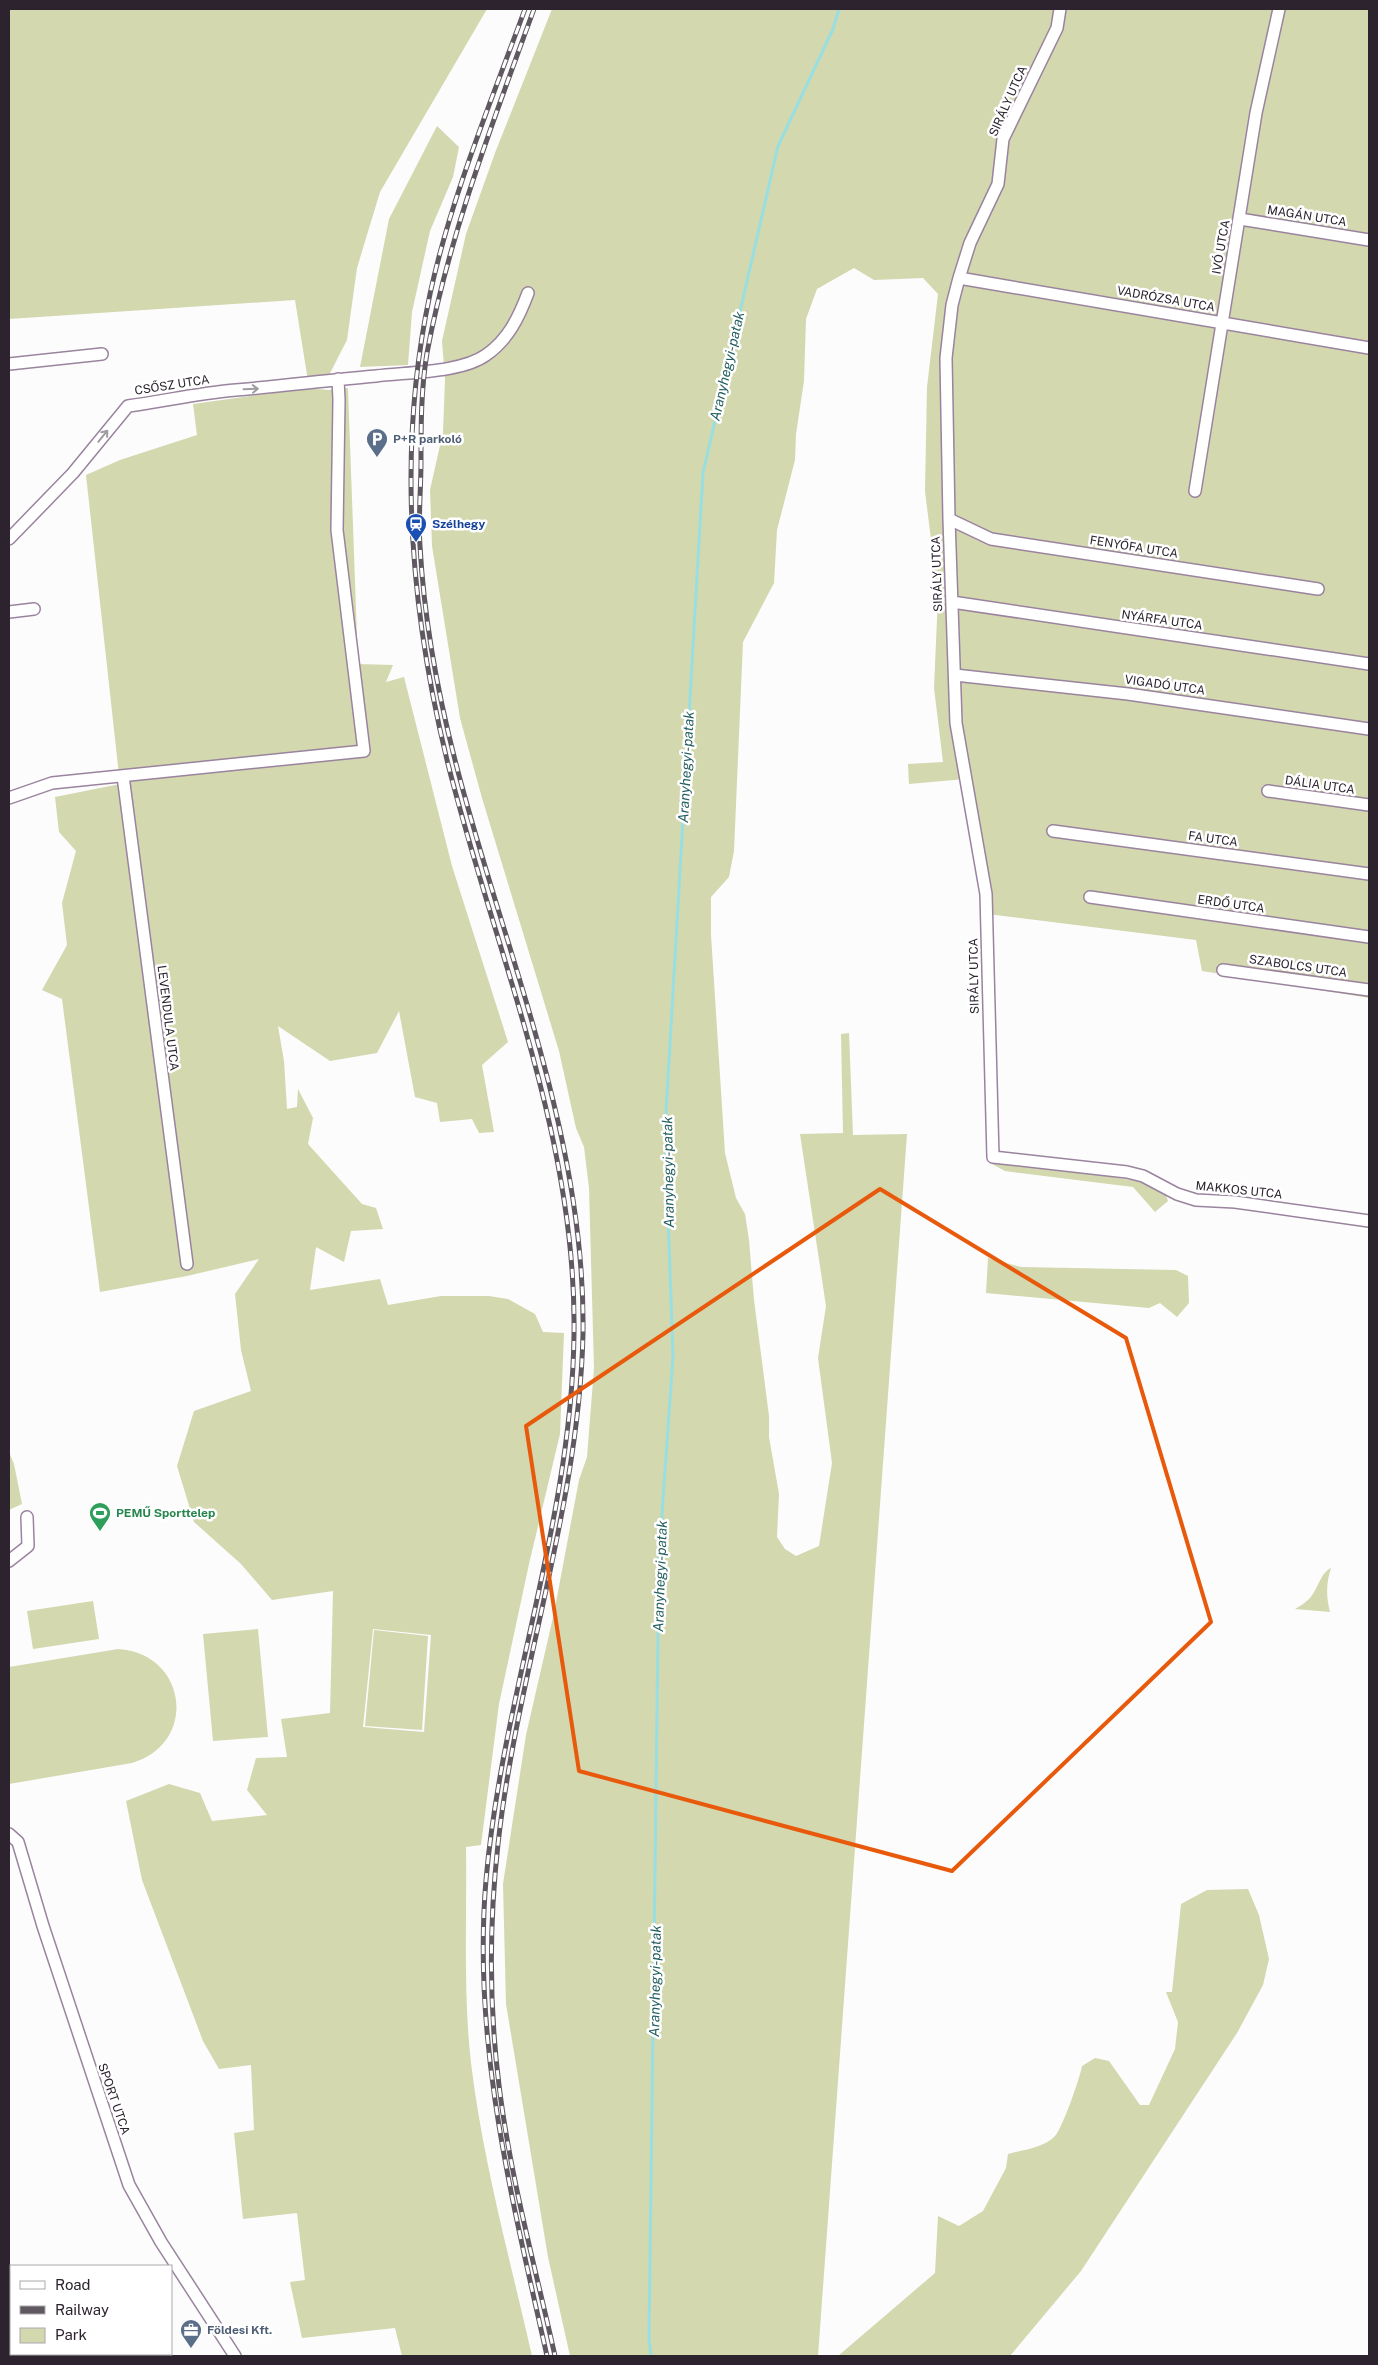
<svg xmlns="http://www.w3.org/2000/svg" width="1378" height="2365" viewBox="0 0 1378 2365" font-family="'Public Sans',sans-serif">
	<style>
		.green { fill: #d3d8af; fill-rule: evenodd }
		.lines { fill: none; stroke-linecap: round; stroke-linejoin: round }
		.stream { stroke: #99dee0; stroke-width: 3 }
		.minor-casing { stroke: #9a839e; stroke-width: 14 }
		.tertiary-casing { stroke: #9a839e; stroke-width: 18 }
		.minor { stroke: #fff; stroke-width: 11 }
		.tertiary { stroke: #fff; stroke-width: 15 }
		.rail-casing { stroke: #5f5860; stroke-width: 5 }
		.rail { stroke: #fff; stroke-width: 3; stroke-dasharray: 9; stroke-linecap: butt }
		.oneway { stroke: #a09ca1 }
		.marked { fill: none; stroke: #e8590c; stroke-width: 4; stroke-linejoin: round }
		.labels { text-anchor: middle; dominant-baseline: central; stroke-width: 5; stroke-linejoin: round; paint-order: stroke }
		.street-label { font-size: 12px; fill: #2c232e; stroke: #fff }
		.service-label { font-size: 12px; font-weight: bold; fill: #4e5e75; stroke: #fff; text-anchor: start }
		.transit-label { font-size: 12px; font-weight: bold; fill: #164399; stroke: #fff; text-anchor: start }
		.leisure-label { font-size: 12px; font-weight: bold; fill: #27864d; stroke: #fff; text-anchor: start }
		.water-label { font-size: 14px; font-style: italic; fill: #255f61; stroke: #fff }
	</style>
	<rect width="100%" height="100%" fill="#fcfcfc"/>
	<path class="green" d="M9 9H487L380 192 357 268 347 340 327 379 308 381 295 300 9 319Z
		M552 9H1369V998L1202 971 1196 940 987 914 965 779 909 784 908 764 943 762 934 688 938 596 925 491 927 387 938 294 923 278 874 280 854 268 817 289 806 319 804 381 796 434 795 460 777 530 774 583 743 642 734 851 729 877 711 897V935L725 1153 736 1198 745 1214 749 1240 754 1300 769 1416V1437L779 1494 777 1537 785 1549 796 1556 819 1546 832 1463 818 1358 826 1306 800 1134 843 1133 841 1034 849 1033 853 1135 907 1134 818 2356H570L548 2257 506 2004 503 1884 526 1735 554 1613 579 1480 587 1457 594 1368 589 1188 584 1147 576 1128 559 1051 482 798 460 718 432 546 430 490 443 432 445 379 442 341 466 234 495 153Z
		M437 126 459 147 453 177 430 231 412 312 408 365 360 367 389 219Z
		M309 388 328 390 348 388 358 664 393 665 386 682 404 677 452 866 508 1042 482 1065 494 1132 479 1133 472 1119 440 1122 437 1103 415 1097 399 1011 377 1053 330 1061 278 1026 284 1061 287 1109 297 1107 298 1089 313 1118 308 1144 362 1204 376 1208 383 1229 351 1231 344 1262 316 1247 310 1290 380 1279 388 1305 441 1296H489L508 1299 535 1314 543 1332 564 1333 560 1434 529 1564 499 1704 481 1845 466 1847C467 1919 463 1992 471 2063 483 2162 510 2259 532 2356H402L395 2328 302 2338 290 2282 305 2280 297 2213 243 2219 234 2133 254 2130 251 2065 219 2069 203 2041 142 1880 126 1801 169 1784 200 1793 212 1821 267 1815 247 1790 256 1758 287 1757 281 1719 330 1713 333 1591 272 1600 241 1564 194 1522 177 1466 194 1411 251 1391 241 1350 235 1294 259 1259 187 1276 100 1292 62 999 42 990 67 945 62 903 76 851 59 832 55 797 120 784 86 475 120 460 197 435 193 404ZM373 1629 431 1635 424 1732 363 1727Z
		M993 1157 1148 1183 1166 1195 1168 1201 1155 1212 1133 1187 1005 1171 992 1164Z
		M988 1258 1021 1267 1176 1270 1188 1276 1189 1303 1177 1317 1160 1303 1149 1308 986 1293Z
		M9 1452 14 1464 22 1504 9 1510Z
		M1331 1568C1326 1584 1326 1596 1330 1612L1295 1609C1300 1606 1305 1603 1309 1599 1318 1590 1320 1573 1331 1568Z
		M93 1601 99 1639 33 1649 27 1611Z
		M258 1629 268 1737 213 1741 203 1634Z
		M374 1630 428 1636 422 1730 365 1726Z
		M118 1649C187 1653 199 1743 132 1763L9 1784V1667Z
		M1248 1889 1259 1915 1269 1959 1263 1985 1237 2033 1081 2271 1010 2356H838L935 2273 938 2216 959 2226 983 2211 1006 2168 1008 2154C1022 2150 1044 2148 1055 2136 1062 2129 1080 2078 1082 2066L1095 2058 1109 2061 1140 2105H1149L1175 2049 1178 2022 1166 1992H1172L1181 1904 1207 1890Z"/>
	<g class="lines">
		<path class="stream" d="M651 2356 649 2338 659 1557 673 1356 665 1130 703 473 778 146 833 29 839 9"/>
		<g class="minor-casing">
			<path id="minor" d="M1060 9 1057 28 1003 139 998 184 970 243 959 278 952 305 946 358 949 519 956 723 986 894 993 1157 1127 1172 1143 1176 1177 1194 1196 1200 1235 1202 1369 1221
				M1240 219 1369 240
				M959 278 1369 348
				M9 364 102 354
				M1195 491 1256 113 1279 9
				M949 519 991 539 1318 589
				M9 539 73 473 128 406C164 401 200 393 236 390 283 386 329 380 376 376 407 372 461 373 486 355 508 340 519 317 528 293
				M952 602 1369 664
				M9 612 34 609
				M955 675 1128 694 1369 729
				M123 776 187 1264
				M1268 791 1369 805
				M9 798 52 783 364 751 337 530 339 400 338 379
				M1053 831 1369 874
				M1090 897 1369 937
				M1223 970 1369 990
				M9 1561 28 1546 27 1517
				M9 1834 18 1842 43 1926 129 2185 161 2242 235 2356"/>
		</g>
		<g class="tertiary-casing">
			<path id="tertiary" d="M9 2347 11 2350"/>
		</g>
		<use href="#minor" class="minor"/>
		<use href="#tertiary" class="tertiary"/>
		<g class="rail-casing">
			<path id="rail" d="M525 9C491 102 451 197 430 294 397 448 410 608 447 760 494 950 577 1135 574 1334 572 1519 502 1697 486 1880 472 2043 512 2199 547 2356
				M534 9C493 122 449 235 427 353 421 389 421 425 421 462 421 489 418 518 420 546 424 618 437 690 455 760 503 949 586 1135 583 1334 579 1507 517 1673 498 1844 489 1925 489 2005 499 2085 510 2176 535 2266 555 2356"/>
		</g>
		<use href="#rail" class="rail"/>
	</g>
	<defs><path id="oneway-shaft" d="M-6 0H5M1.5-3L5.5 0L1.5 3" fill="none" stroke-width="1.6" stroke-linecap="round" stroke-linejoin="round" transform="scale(1.25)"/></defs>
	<g class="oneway">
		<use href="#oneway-shaft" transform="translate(251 389) rotate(-2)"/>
		<use href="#oneway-shaft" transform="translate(103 436) rotate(-51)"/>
	</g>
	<path class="marked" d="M880 1189 1126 1338 1211 1622 952 1871 579 1771 526 1426Z"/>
	<defs>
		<g id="parking-pin" transform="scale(1.125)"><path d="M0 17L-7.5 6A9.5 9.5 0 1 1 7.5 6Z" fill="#5c6f8a" stroke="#fff"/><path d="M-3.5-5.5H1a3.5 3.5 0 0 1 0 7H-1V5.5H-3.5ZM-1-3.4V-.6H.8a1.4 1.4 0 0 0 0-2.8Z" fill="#fff"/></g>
		<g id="station-pin" transform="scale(1.125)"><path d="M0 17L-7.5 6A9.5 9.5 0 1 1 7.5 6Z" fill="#1a4fb4" stroke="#fff"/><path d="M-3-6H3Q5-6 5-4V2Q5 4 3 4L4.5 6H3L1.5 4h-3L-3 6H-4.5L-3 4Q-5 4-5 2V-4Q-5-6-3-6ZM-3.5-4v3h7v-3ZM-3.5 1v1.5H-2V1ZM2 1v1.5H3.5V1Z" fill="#fff"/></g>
		<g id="stadium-pin" transform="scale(1.125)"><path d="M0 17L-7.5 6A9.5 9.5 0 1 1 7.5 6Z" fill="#2e9e5b" stroke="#fff"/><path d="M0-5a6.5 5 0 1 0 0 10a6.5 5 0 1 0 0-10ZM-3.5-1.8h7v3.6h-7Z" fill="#fff"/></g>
		<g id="office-pin" transform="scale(1.125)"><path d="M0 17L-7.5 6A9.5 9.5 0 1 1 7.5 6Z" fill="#5c6f8a" stroke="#fff"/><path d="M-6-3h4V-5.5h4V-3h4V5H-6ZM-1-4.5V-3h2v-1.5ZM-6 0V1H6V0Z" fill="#fff"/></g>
	</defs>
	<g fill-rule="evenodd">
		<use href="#parking-pin" x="377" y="439"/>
		<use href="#station-pin" x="416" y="524"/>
		<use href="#stadium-pin" x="100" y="1513"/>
		<use href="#office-pin" x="191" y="2330"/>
	</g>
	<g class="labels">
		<g class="street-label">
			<text transform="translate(1008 101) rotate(-66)">SIRÁLY UTCA</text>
			<text transform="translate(1307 216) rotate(9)">MAGÁN UTCA</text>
			<text transform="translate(1221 247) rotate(-80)">IVÓ UTCA</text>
			<text transform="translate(1166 299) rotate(10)">VADRÓZSA UTCA</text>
			<text transform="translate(172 385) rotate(-9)">CSŐSZ UTCA</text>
			<text transform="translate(1134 547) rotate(9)">FENYŐFA UTCA</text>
			<text transform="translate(937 574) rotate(-92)">SIRÁLY UTCA</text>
			<text transform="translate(1162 620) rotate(8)">NYÁRFA UTCA</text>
			<text transform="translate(1165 685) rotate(8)">VIGADÓ UTCA</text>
			<text transform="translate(1320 785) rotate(8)">DÁLIA UTCA</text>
			<text transform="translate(1213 839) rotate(8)">FA UTCA</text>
			<text transform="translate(1231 904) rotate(8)">ERDŐ UTCA</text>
			<text transform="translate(1298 966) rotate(8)">SZABOLCS UTCA</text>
			<text transform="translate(974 976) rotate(-91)">SIRÁLY UTCA</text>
			<text transform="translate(168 1018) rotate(83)">LEVENDULA UTCA</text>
			<text transform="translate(1239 1190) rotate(6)">MAKKOS UTCA</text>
			<text transform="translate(114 2099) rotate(71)">SPORT UTCA</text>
		</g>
		<g class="service-label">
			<text x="393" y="439">P+R parkoló</text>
			<text x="207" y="2330">Földesi Kft.</text>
		</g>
		<g class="transit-label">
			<text x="432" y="524">Szélhegy</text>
		</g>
		<g class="leisure-label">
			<text x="116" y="1513">PEMŰ Sporttelep</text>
		</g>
		<g class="water-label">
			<text transform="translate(727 366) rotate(-77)">Aranyhegyi-patak</text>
			<text transform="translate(686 767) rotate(-87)">Aranyhegyi-patak</text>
			<text transform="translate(668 1172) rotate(-91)">Aranyhegyi-patak</text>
			<text transform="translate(660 1576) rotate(-88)">Aranyhegyi-patak</text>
			<text transform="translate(655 1981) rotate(-89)">Aranyhegyi-patak</text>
		</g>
	</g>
	<rect width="1378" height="2365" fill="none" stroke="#2c232e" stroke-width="20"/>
	<rect x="10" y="2265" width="162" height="90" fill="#ffffff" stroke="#aba7ab"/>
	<rect x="20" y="2281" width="25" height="8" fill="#ffffff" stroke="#aba7ab"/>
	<text x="55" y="2290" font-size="15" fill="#2c232e">Road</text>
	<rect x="20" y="2306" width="25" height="8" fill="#5f5860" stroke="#aba7ab"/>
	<text x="55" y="2315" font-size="15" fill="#2c232e">Railway</text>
	<rect x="20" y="2328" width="25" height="15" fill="#d3d8af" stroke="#aba7ab"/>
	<text x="55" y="2340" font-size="15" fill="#2c232e">Park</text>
</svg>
